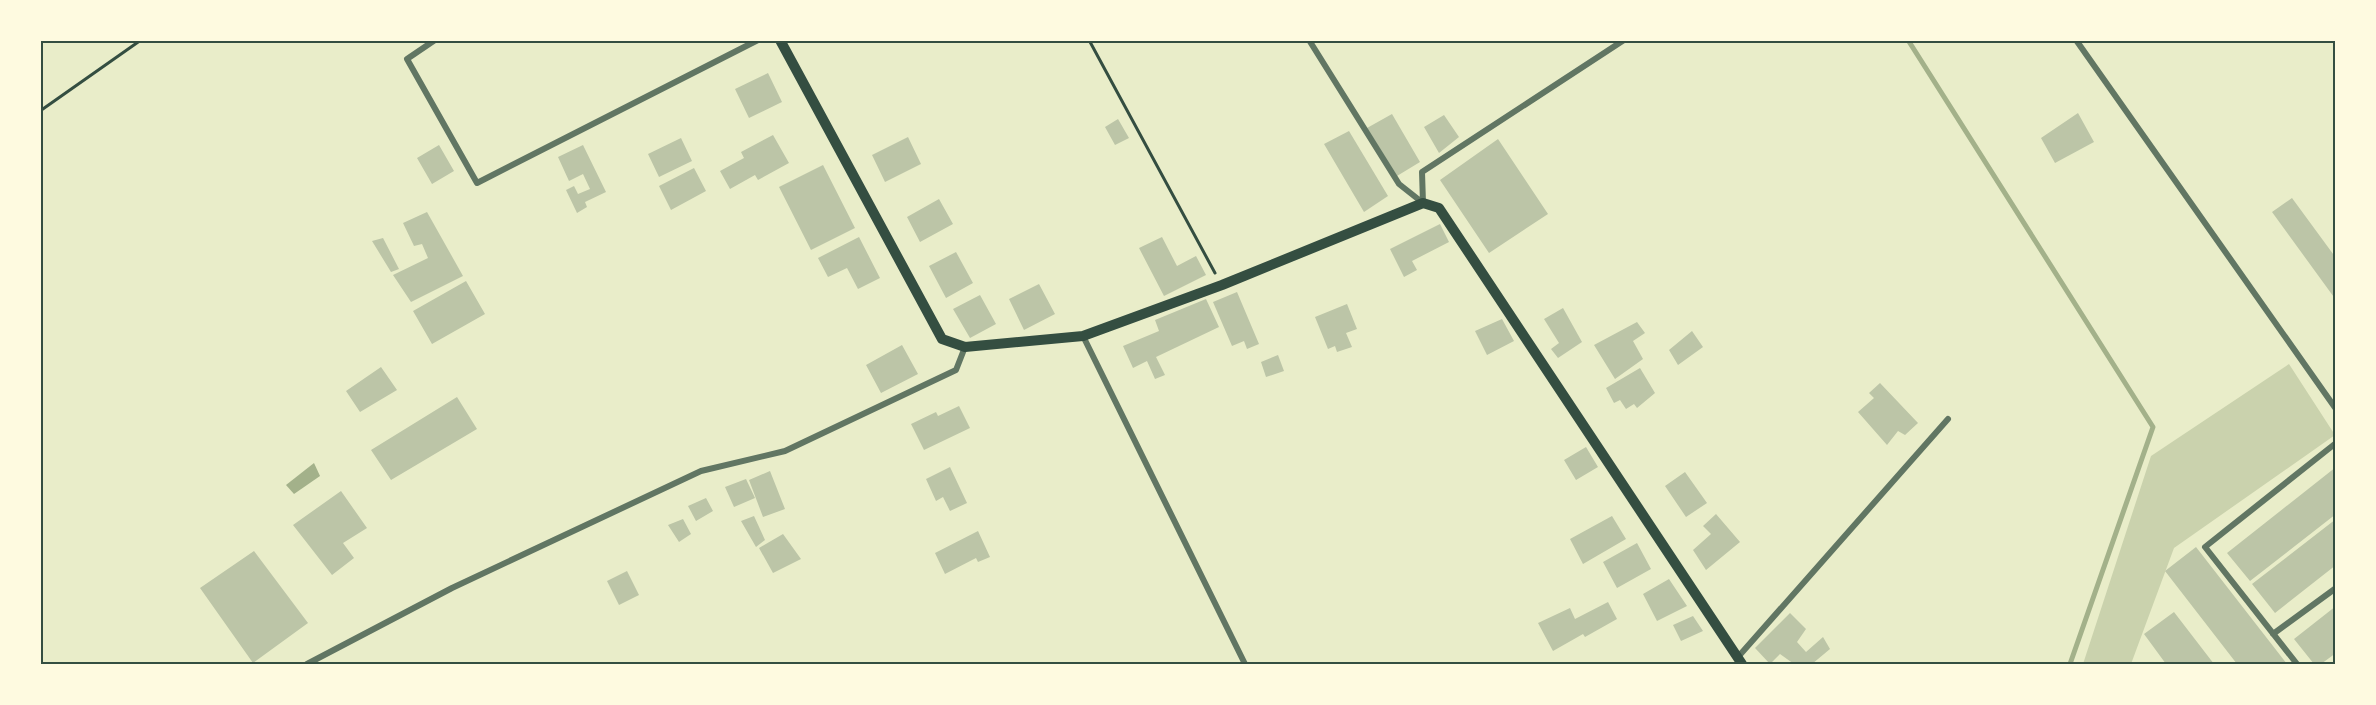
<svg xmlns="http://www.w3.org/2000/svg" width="2376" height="705" viewBox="0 0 2376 705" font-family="Barlow,sans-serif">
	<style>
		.green { fill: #cad2ad }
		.water { fill: #a3b18a }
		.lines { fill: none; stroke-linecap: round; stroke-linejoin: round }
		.stream { stroke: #a3b18a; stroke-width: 5 }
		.building { fill: #bcc5a7 }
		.path { stroke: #344e41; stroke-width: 3 }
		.minor { stroke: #617663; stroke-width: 6 }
		.secondary { stroke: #344e41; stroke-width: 10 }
		.neatline { fill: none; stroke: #344e41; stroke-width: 2 }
	</style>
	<rect width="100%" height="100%" fill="#e9edc9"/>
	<path class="green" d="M2289 364 2335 435 2174 548 2131 664H2083L2151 456Z"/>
	<path class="water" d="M314 463 320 476 294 494 286 485Z"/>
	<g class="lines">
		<path class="stream" d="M1908 40 2153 427 2070 664"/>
	</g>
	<path class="building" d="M768 73 782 102 749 118 735 89Z
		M2078 113 2094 142 2055 163 2041 138Z
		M1392 114 1420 162 1397 176 1367 128Z
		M1444 115 1459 137 1439 153 1424 127Z
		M1118 119 1129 138 1115 145 1105 127Z
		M1349 131 1388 196 1364 212 1324 144Z
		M773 135 789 163 758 180 755 175 730 189 720 171 744 158 741 152Z
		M908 137 921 164 885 182 872 155Z
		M681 138 692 161 659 177 648 154Z
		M1498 139 1548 214 1489 253 1440 180Z
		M439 145 454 171 432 184 417 158Z
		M583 145 606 192 585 202 587 207 577 213 566 190 574 186 578 194 590 189 583 174 569 181 558 157Z
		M823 165 855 228 811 250 779 187Z
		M694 168 706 191 671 210 659 186Z
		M2292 198 2336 258V300L2272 212Z
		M939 199 953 224 920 242 907 217Z
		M427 212 463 276 411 302 393 275 428 258 422 244 414 246 403 223Z
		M1440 224 1449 242 1412 261 1417 270 1404 277 1390 249Z
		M859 237 880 278 858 289 847 268 828 277 818 258Z
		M1162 237 1177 266 1196 256 1206 275 1164 296 1139 248Z
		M383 238 399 269 391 272 372 241Z
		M956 252 973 283 946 298 929 266Z
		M466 281 485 314 432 344 413 311Z
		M1039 284 1055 314 1024 330 1009 299Z
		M1237 292 1259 344 1247 349 1244 341 1232 346 1213 302Z
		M980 295 996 324 970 338 953 309Z
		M1206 299 1219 327 1156 357 1165 375 1155 379 1147 361 1133 368 1123 346 1159 331 1155 320Z
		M1347 304 1357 329 1346 333 1352 347 1337 352 1335 346 1328 349 1315 317Z
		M1563 308 1582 342 1558 358 1551 349 1559 343 1544 319Z
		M1502 319 1514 341 1487 355 1475 331Z
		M1637 322 1645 333 1633 341 1643 359 1615 379 1594 345Z
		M1692 331 1703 347 1678 365 1669 350Z
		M902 345 918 374 881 393 866 365Z
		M1278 355 1284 371 1266 377 1261 362Z
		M381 367 397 390 360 412 346 391Z
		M1640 368 1655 393 1637 408 1634 404 1626 409 1620 400 1614 403 1606 388Z
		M1880 383 1918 423 1905 435 1898 431 1887 445 1858 412 1874 398 1869 393Z
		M457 397 477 429 391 480 371 450Z
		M959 406 970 428 924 450 911 424 936 412 938 416Z
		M1586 447 1598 467 1576 480 1564 460Z
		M950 467 967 503 950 511 943 497 936 501 926 479Z
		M2336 467V514L2250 581 2227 553Z
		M770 471 785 509 763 517 749 480Z
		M1685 472 1707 503 1686 517 1665 486Z
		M746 479 755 498 734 507 725 487Z
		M341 491 367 528 343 543 354 558 332 575 293 525Z
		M706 498 713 511 696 521 688 506Z
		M1716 514 1740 542 1706 570 1693 550 1711 534 1703 526Z
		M754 516 765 540 756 547 741 521Z
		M1612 516 1626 539 1583 564 1570 539Z
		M683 519 691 534 679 542 668 525Z
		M2336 519V565L2275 613 2252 584Z
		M978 531 990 557 978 562 976 558 945 574 935 553Z
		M783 534 801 559 773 573 759 548Z
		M1637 543 1651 569 1617 588 1603 562Z
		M2196 547 2287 664H2237L2165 571Z
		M254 551 308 623 253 663 200 588Z
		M627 571 639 595 619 605 607 581Z
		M1669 579 1687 606 1657 621 1643 594Z
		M1608 602 1617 619 1585 637 1583 634 1553 651 1538 623 1570 608 1575 619Z
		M2336 606V653L2321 664H2314L2294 639Z
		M2174 612 2214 664H2166L2144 634Z
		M1790 613 1806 629 1797 642 1806 652 1823 637 1830 649 1812 664H1794L1780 654 1770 664 1755 648Z
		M1693 616 1703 631 1681 641 1673 625Z"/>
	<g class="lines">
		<path class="path" d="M1089 40 1215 273
			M40 111 141 40"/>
		<path class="minor" d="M435 40 407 59 477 183 758 40
			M1309 40 1399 184 1423 203 1422 172 1624 40
			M2076 40 2336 409
			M1083 336 1245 664
			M2273 634 2336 588
			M1738 657 1948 419
			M307 664 452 588 701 471 785 451 956 370 965 347
			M2297 664 2205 547 2336 443"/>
		<path class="secondary" d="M780 40 942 339 965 347 1083 336 1222 285 1423 203 1439 208 1742 664"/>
	</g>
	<rect width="2376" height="705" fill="none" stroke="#fefae0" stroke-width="84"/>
	<rect x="42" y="42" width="2292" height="621" class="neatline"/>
</svg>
